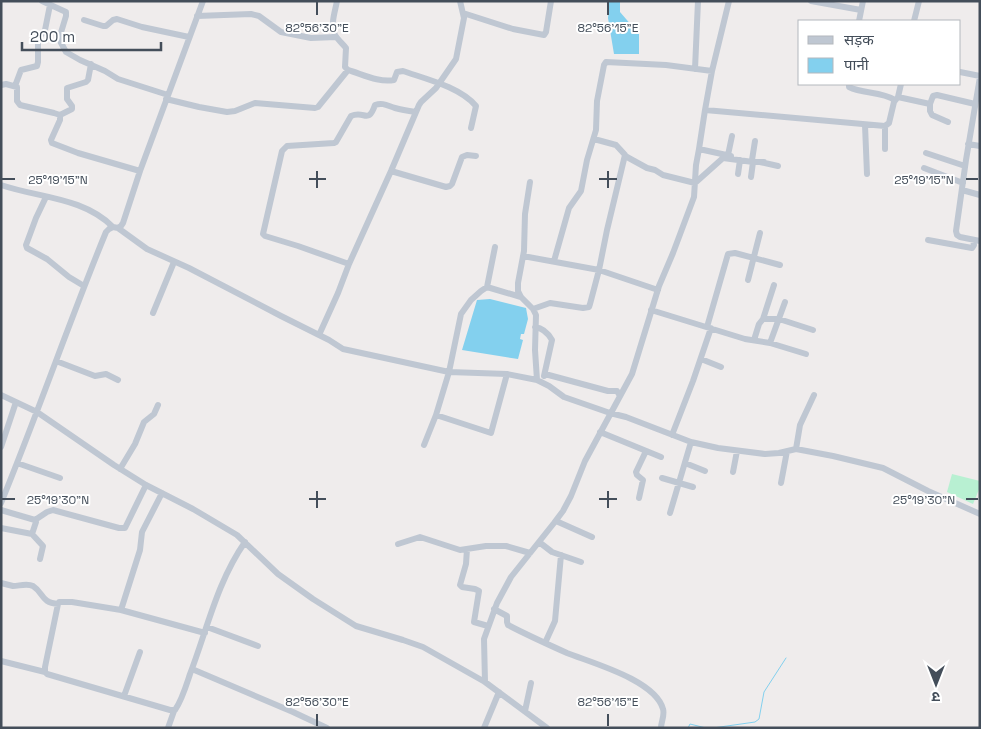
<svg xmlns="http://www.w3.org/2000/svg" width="981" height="729" viewBox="0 0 981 729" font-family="'Space Grotesk','Noto Sans Devanagari',sans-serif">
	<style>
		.grass { fill: #b8f0d2 }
		.water { fill: #83d0ee }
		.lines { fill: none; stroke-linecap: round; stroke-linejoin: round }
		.stream { stroke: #83d0ee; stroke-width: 1 }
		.minor { stroke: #bfc7d2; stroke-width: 6 }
		.ticks { fill: none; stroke: #444e5a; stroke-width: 2 }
		.ticks-label { font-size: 12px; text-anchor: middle; fill: #444e5a; stroke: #fff; stroke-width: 4; stroke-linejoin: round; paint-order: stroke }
	</style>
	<rect width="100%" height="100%" fill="#efecec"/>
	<path class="grass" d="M952 474 980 481V487L973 504 947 492Z"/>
	<path class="water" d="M606 1H620V12L639 34V54H614L608 18 609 6Z
		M490 299 526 308 528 319 524 334H521L520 339 523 340 518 359 462 350 477 300Z"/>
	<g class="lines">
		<path class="stream" d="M688 728 690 724 706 728
			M713 728 755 722 759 719 764 692 786 658"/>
		<path class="minor" d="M42 1 66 12V16L59 39 66 52 80 60 105 71 118 79 168 95
			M337 1C335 12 330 25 335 35 338 40 343 44 346 48L345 67 348 70C362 74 379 83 394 80L397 72 403 71C426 79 460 87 476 106L471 128
			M811 1 861 10
			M463 13 513 29 544 35 546 32 551 1
			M197 16 251 14 259 16 281 32 311 38 336 37
			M84 20 103 26H106L113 20 117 19 142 27 189 37
			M859 21 863 1
			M914 21 919 1
			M695 69 698 1
			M960 72 980 76
			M980 77 966 160 956 231 957 235 960 237 980 241
			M849 84V87C863 94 881 91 895 100
			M1 85 6 84 17 87V101L20 105 54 113 60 115V120L51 140 52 143 78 153 140 171
			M15 86 21 70 37 66 38 62V39L45 30 50 5
			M898 97 930 104V111L932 115 948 122
			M166 99 199 107 227 112 235 111 255 103 315 108 318 107 348 70
			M930 104 933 96 937 95 975 104
			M705 110 885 126 889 123 894 102 898 97 901 84
			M60 115 72 109V106L67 99V88L86 82 88 80 91 64
			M865 125 867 174
			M594 139 616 145 627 157 647 168 655 170 663 175 695 183 723 158 753 162H764
			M968 144 980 146
			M699 149 731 156
			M885 149V126
			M926 153 965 166
			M728 155 732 136
			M752 160 755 141
			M760 162 778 166
			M924 168 963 183
			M391 171 446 187 450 186 452 184 462 157 467 155 476 156
			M738 174 740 160
			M751 177 753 162
			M530 182 525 214 524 251 518 283V291L521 297 533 309 536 315 535 350 537 380
			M1 185C39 198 83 197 113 227
			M962 190 980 195
			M46 197 36 218 26 245 27 248 47 259 69 277 84 286
			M118 228 147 249 189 268 281 316 329 340 343 349 449 372 507 374 537 380 549 386 564 397 610 413 626 417 691 442 718 448 765 454 779 453 796 449 833 456 883 468 928 491 980 514
			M928 240 972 248 974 245 973 240
			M523 256 599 270 658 290
			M554 261 569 208 581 191 587 160 596 130 597 101 604 65 606 62 666 65 712 71
			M349 264 298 246 265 236 263 234 282 151 287 146 334 143 336 142 351 116C365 110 368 125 375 105 383 102 388 106 395 108 402 110 409 111 416 112
			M748 280 760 233
			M487 287 495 247
			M533 309 550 303 583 308 589 307 590 304 599 270 607 230 625 155
			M651 310 745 339 770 343 806 354
			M153 313 174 262
			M763 319 774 285
			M535 327C543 328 548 333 552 340L544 376
			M707 327 728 254 735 253 780 265
			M319 335 338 293 349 264 391 171 419 105 421 102 436 88 456 59 464 18 460 1
			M754 340 759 324 763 319H779L813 330
			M770 343 785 302
			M701 359 721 367
			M56 361 95 376 106 374 118 380
			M545 374 608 391H617L620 396
			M1 395 37 412 114 465 146 485 193 509 237 535 278 574 313 599 356 626 403 640 423 647 485 682 547 728
			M436 415 491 433 507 374
			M600 432 661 457
			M672 435 693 381 711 328
			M424 445 436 415 449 372 461 314 471 300 481 291 487 287 521 297
			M1 447 16 402
			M796 449 800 425 814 395
			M17 463 60 478
			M685 463 705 471
			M120 469 135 444 144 422 154 414 158 405
			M733 472 737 451
			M662 478 693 487
			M781 483 787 451
			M639 498 643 480 637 475 636 472 646 451
			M1 503C38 413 69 322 106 232L109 229 113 227 118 228 121 226 123 223 140 171 203 1
			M1 510 35 520 36 522 32 534
			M670 513 691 442
			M35 520 47 512 53 510 119 528H125L146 485
			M556 521 592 537
			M1 528 32 534 43 546 40 559
			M539 542 552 552 581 562
			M398 544 420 537 460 550 486 546H506L530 553
			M467 549 466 564 460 585 462 587 475 589 479 591 474 622 488 626
			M1 583C5 584 9 585 13 586 19 586 27 583 33 586 44 593 41 603 58 604
			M494 609 507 616V622L508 625C527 635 547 644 567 653 592 663 655 680 663 709 665 715 661 722 661 728
			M121 610 140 550 142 532 162 493
			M207 627 258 646
			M205 633 121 610 72 602H59L58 604 45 667V672L47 674 170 710H175C182 700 186 686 190 674 207 630 217 582 245 542
			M545 643 555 621 561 555
			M1 661 45 672
			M192 669 293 712 327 728
			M485 682 484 639 497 603 511 577 554 523 563 511 571 496 585 461 632 374 659 286 673 253 694 197 696 165 699 149 705 110 712 71 729 1
			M124 696 140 652
			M525 711 531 683
			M168 728 174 711 175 710
			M484 728 499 692"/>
	</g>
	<path class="ticks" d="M317 2V15M608 2V15M317 171V188M608 171V188M2 179H15M309 179H326M599 179H617M966 179H978M317 491V508M608 491V508M2 499H15M309 499H326M599 499H617M966 499H978M317 714V726M608 714V726"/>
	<g class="ticks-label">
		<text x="317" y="32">82°56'30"E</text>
		<text x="608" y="32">82°56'15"E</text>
		<text x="924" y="184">25°19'15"N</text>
		<text x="58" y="184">25°19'15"N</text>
		<text x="924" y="504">25°19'30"N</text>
		<text x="58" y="504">25°19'30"N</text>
		<text x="317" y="706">82°56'30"E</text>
		<text x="608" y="706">82°56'15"E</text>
	</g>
	<rect width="981" height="729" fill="none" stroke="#444e5a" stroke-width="5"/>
	<rect x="798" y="20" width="162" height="65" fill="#ffffff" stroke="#b4b8bd"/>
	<rect x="808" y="36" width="25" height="8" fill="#bfc7d2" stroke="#b4b8bd"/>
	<text x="844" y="45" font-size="15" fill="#444e5a">सड़क</text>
	<rect x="808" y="58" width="25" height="15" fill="#83d0ee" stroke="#b4b8bd"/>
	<text x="844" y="70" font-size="15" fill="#444e5a">पानी</text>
	<g transform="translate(936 684) rotate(180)" stroke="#ffffff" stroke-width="4" paint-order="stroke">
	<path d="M0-4L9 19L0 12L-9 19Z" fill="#444e5a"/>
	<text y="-8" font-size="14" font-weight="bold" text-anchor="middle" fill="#444e5a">उ</text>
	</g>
	<path d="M22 42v8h139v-8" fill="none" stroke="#444e5a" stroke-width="2.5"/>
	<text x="30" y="42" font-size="15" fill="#444e5a" stroke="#ffffff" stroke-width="4" paint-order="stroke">200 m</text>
</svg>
